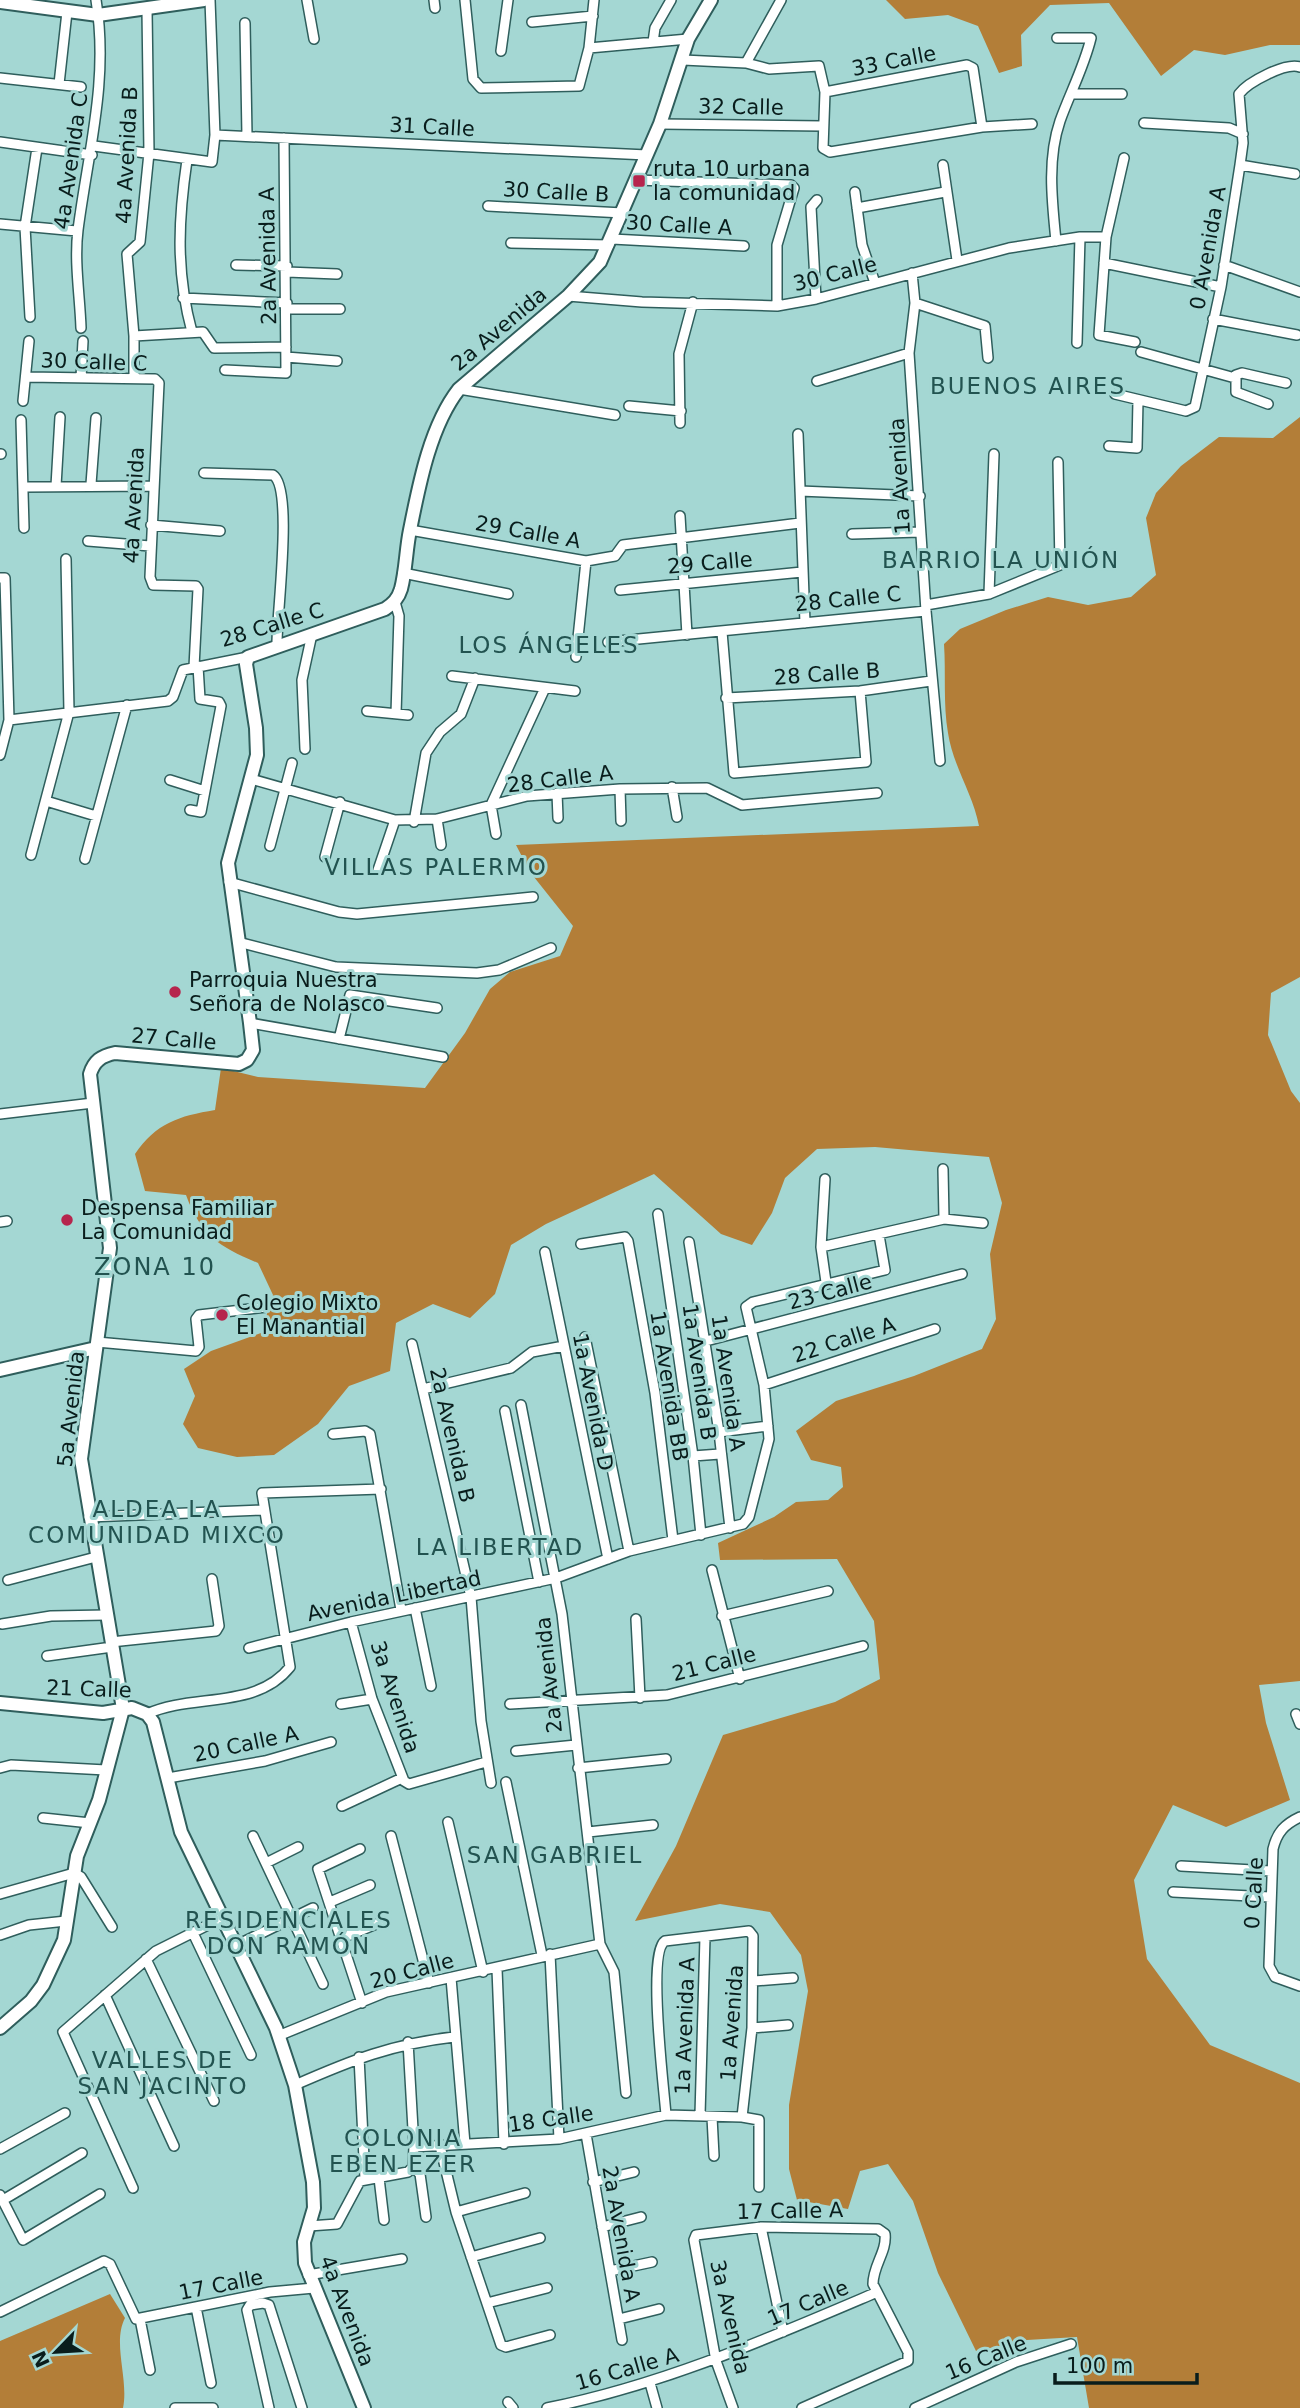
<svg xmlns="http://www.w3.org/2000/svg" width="1300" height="2408" viewBox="0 0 1300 2408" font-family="'DejaVu Sans',sans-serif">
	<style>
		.forest { fill: #b37e38 }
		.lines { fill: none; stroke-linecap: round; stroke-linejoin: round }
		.street-casing { stroke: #2f5e5c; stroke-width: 12 }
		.secondary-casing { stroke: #2f5e5c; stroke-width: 16 }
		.street { stroke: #fff; stroke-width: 9 }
		.secondary { stroke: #fff; stroke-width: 12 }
		.poi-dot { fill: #b6254d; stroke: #a4d7d3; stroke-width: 2.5 }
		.labels { text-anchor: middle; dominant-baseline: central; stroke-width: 6; stroke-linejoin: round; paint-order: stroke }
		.street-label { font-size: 21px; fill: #091d1c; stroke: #a4d7d3 }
		.poi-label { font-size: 21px; fill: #091d1c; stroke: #a4d7d3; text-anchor: start }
		.neighbourhood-label { font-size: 23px; letter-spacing: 2px; fill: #225350; stroke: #a4d7d3 }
		.quarter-label { font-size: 24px; letter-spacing: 2px; fill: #225350; stroke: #a4d7d3 }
	</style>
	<rect width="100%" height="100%" fill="#a4d7d3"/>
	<path class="forest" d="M886 0H1300V45H1270L1225 55 1194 50 1161 76 1109 3 1050 5 1021 35 1022 66 999 73 978 26 948 15 905 19Z
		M1300 417V977L1271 993 1268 1035 1291 1091 1300 1103V1681L1259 1685 1266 1723 1290 1800 1226 1827 1173 1805 1134 1880 1147 1959 1210 2045 1300 2083V2408H1089L1077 2337 1027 2340 976 2351 938 2273 913 2201 888 2164 860 2171 848 2209 797 2200 789 2169V2105L808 1991 801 1955 770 1912 720 1904 635 1921 676 1846 723 1735 835 1702 880 1679 874 1621 837 1559 720 1560 718 1543 774 1517 796 1502 828 1500 843 1487 841 1467 811 1460 796 1431 836 1401 914 1376 982 1349 996 1319 990 1254 1002 1203 989 1157 875 1147 817 1149 785 1178 772 1213 752 1245 721 1234 654 1174 546 1224 511 1245 495 1294 470 1318 433 1304 396 1323 390 1371 349 1386 318 1424 274 1455 237 1457 198 1448 183 1424 195 1396 184 1369 211 1351 261 1333 273 1295 258 1263C220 1247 201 1236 186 1195L145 1191 135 1154C156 1123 179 1116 215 1110L221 1068 258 1077 425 1088 465 1033 490 989 510 972 560 956 573 926 530 872 516 845 979 826C973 794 953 766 948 733 943 704 946 673 944 644L960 629 1006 610 1048 597 1088 605 1131 597 1156 575 1146 518 1156 493 1181 466 1219 437 1273 438Z
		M110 2294 125 2318C112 2343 129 2379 123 2408H0V2341Z"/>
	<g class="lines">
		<g class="street-casing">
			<path id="street" d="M307 0 314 39
				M434 0 435 8
				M465 0 473 79 481 88 579 86 589 48 594 0
				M532 22 593 16
				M245 23 247 136
				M653 42 655 28 671 0
				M589 48 688 39
				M501 51 508 0
				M683 60 746 63 769 69 819 66 825 92 823 148 830 152 982 127 1032 124
				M746 63 781 0
				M0 78 81 87
				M59 84 67 12
				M825 92 967 65 973 68 982 127
				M1071 94H1122
				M1144 123 1229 128 1243 134
				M660 124 822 126
				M215 135 647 155
				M0 142 92 155
				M94 146 212 162 215 135 210 0
				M1124 158 1106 237 1099 335 1135 342
				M187 160C178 221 176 273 192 332
				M943 165 957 260
				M1240 165 1295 174
				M636 180 791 185 794 188 777 245V306
				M855 192 862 245 875 283
				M488 206 623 213
				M857 208 945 192
				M0 224 77 231
				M612 239 744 246
				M1056 241C1052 201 1047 159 1060 121 1070 93 1084 67 1091 38H1057
				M511 243 609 245
				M1104 263 1221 287
				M236 265 287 266
				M1224 265 1300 292
				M287 272 337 274
				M912 273 915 303 909 353 926 611 940 761
				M568 296 642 302 777 306 816 299 1009 248 1080 237H1106
				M183 298 287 303
				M816 299 811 207 817 200
				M915 303 985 326 988 358
				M286 309H340
				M30 317 25 227 37 148
				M1213 319 1297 335
				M81 328C80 297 74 261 78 230 88 152 109 80 96 0
				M134 336 203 332 214 348 286 347
				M1077 343 1080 237
				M1141 352 1235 378
				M286 357 337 361
				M225 370 286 373 284 138
				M27 377 155 379 159 383 150 577 153 585 196 586 198 589 194 667
				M81 378 83 341
				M134 378V336L127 254 140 242 149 153 147 10
				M817 381 909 353
				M459 389 615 415
				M1115 394 1186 411 1195 407 1221 287 1240 165 1243 143 1239 94C1248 82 1286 62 1300 67
				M23 401 29 341
				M1268 404 1236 392V375L1242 373 1286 383
				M629 406 681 411
				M21 420 24 528
				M680 423 679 354 693 302
				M798 434 805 623
				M1109 446 1137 448 1138 400
				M0 454H1
				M204 473 273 475C294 488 276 618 277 646
				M91 484 96 418
				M56 486 60 417
				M24 487 153 486
				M800 491 920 496
				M680 516 687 635
				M151 525 220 531
				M410 530 586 561 615 556 623 545 800 523
				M852 534 920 532
				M88 541 150 546
				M403 573 508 594
				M0 578H5L9 720 0 755
				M620 590 802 572
				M989 594 994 454
				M395 602 399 616 396 714
				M926 605 989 594 1060 565 1058 462
				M722 632 734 773 866 762 860 691
				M608 642 926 611
				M576 657 586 561
				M452 676 575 691
				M726 698 860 691 931 681
				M367 711 408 715
				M9 720 168 701 173 697 183 670 248 657
				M305 749 302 680 312 634
				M251 779 395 820 437 819 527 796 620 789 707 788 742 805 877 793
				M170 780 205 791
				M672 787 677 817
				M620 789 621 821
				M557 793 558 818
				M46 801 96 816
				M190 810 201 812 221 706 219 702 200 699 198 666
				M437 819 441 845
				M414 822 426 753 440 732 461 714 475 678
				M496 834 491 805 545 688
				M270 846 292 763
				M31 855 69 712 66 559
				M325 857 340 802
				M85 859 127 705
				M378 870 395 820
				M229 882 339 912 357 914 533 897
				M238 942 336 967 477 973 499 970 551 948
				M250 1023 443 1057
				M339 1039 350 995 437 1008
				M0 1114 93 1103
				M825 1179 821 1247 826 1282
				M658 1214 693 1456 701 1535
				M944 1219 983 1223
				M0 1222 7 1221
				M689 1242 719 1432 730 1528
				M581 1244 625 1237 628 1241 655 1393 673 1540
				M821 1247 944 1219 943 1169
				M545 1252 608 1559
				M585 1337 629 1551
				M706 1341 962 1274
				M97 1342 196 1351 199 1347 196 1319 199 1315 266 1307
				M412 1344 471 1597 481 1721 491 1783
				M764 1385 935 1329
				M423 1389 511 1368 532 1352 564 1346
				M521 1405 562 1614 600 1944
				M505 1411 539 1582
				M719 1432 768 1426
				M333 1434 365 1431 370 1434 401 1610
				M693 1456 720 1454
				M89 1517 263 1510
				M712 1570 740 1679
				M8 1580 96 1557
				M415 1608 431 1686
				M722 1616 828 1591
				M636 1619 640 1698
				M351 1622 372 1699 404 1781 409 1784 486 1762
				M2 1624 51 1616 107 1615
				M111 1642 216 1631 219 1626 212 1579
				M249 1648 351 1622 556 1578 629 1551 743 1524 749 1517 769 1439 764 1385 746 1307 753 1302 885 1270 879 1235
				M47 1656 112 1647
				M341 1704 372 1699
				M510 1704 667 1695 863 1646
				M147 1714C192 1693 256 1710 290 1667L262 1493 381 1489
				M1296 1714 1300 1724
				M516 1751 576 1745
				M0 1768 11 1765 106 1770
				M578 1768 666 1759
				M168 1778 265 1761 331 1742
				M506 1782 542 1955
				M342 1806 402 1778
				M1300 1817C1285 1824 1277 1832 1273 1849L1269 1966 1275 1977 1300 1986
				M43 1818 90 1823
				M448 1822 483 1972
				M588 1832 653 1825
				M253 1836 323 1984
				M391 1836 429 1983
				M360 1849 318 1869 362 2003
				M266 1863 298 1847
				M1181 1866 1271 1871
				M1173 1892 1270 1897
				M0 1894 74 1873 81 1877 112 1927
				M330 1902 370 1885
				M193 1933 251 2055
				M0 1935 29 1925 66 1921
				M340 1939 381 1922
				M600 1944 614 1972 626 2093
				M237 1945 313 1908
				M550 1954 559 2139
				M146 1959 214 2101
				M497 1969 504 2144
				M451 1978 465 2144
				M754 1981 793 1978
				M105 1995 174 2146
				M752 2028 788 2025
				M278 2036 386 1992 600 1944
				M408 2042 414 2147
				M359 2057 365 2179
				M295 2085C352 2060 392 2044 454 2037
				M666 2115C664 2088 647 1953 665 1941L749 1931 753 1936 752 2028 742 2117
				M700 2115 705 1937
				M712 2117 714 2156
				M586 2134 622 2340
				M440 2146 456 2212 501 2345 506 2347 550 2335
				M0 2149 65 2113
				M413 2167 420 2174 426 2217
				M379 2178 384 2220
				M593 2182 634 2172
				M133 2188 63 2032 156 1951 222 1918
				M0 2195 23 2240 100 2194
				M3 2200 82 2153
				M456 2212 525 2193
				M309 2226 337 2224 360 2181 408 2172 413 2167 414 2147 559 2139 666 2115 742 2117 759 2120V2187
				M602 2227 641 2217
				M761 2227 783 2332
				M471 2257 540 2238
				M610 2271 652 2262
				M308 2275 402 2259
				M487 2303 547 2288
				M196 2307 211 2383
				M0 2312 104 2261 110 2264 136 2319 270 2292 314 2288
				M140 2319 150 2370
				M619 2319 659 2309
				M650 2383 657 2408
				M508 2402 513 2408
				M175 2408H213
				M269 2408 247 2310 250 2305 263 2303 269 2305 302 2408
				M547 2408C662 2385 767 2339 875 2293
				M733 2408 716 2361 694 2240 696 2235 761 2227 878 2229 885 2234C887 2252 873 2265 873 2284L908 2352V2361L802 2408
				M915 2408 1016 2362 1071 2344"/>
		</g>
		<g class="secondary-casing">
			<path id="secondary" d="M0 2 98 15 204 0
				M0 1370 96 1348
				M0 1703 103 1713 132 1708 147 1714 153 1722 181 1832 276 2028 295 2085 313 2182 314 2208 304 2242 305 2263 364 2408
				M0 2028 31 2001 43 1985 64 1940 77 1856 99 1800 123 1709 81 1459 110 1248 90 1074C94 1061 101 1056 115 1053L239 1064 247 1060 253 1050 250 1023 228 863 257 755 256 728 246 664 248 657 385 609C393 604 398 599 401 589 406 570 406 549 410 530 419 485 430 426 459 389L568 296 600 262 660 124 688 39 711 0"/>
		</g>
		<use href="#street" class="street"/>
		<use href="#secondary" class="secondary"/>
	</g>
	<g class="poi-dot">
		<rect x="632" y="174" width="14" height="14" rx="3.5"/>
		<circle cx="175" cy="992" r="7"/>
		<circle cx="67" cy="1220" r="7"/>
		<circle cx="222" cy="1315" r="7"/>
	</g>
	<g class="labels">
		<g class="street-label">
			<text transform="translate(894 61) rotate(-11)">33 Calle</text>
			<text transform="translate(741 107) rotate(1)">32 Calle</text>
			<text transform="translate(432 127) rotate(3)">31 Calle</text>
			<text transform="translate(127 155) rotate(-87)">4a Avenida B</text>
			<text transform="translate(71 161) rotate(-82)">4a Avenida C</text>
			<text transform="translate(556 192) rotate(3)">30 Calle B</text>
			<text transform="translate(679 225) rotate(3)">30 Calle A</text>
			<text transform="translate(1208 248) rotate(-80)">0 Avenida A</text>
			<text transform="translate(268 256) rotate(-91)">2a Avenida A</text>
			<text transform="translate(835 274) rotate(-14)">30 Calle</text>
			<text transform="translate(499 329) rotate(-40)">2a Avenida</text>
			<text transform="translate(94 362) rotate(2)">30 Calle C</text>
			<text transform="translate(900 476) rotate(-93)">1a Avenida</text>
			<text transform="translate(134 505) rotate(-87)">4a Avenida</text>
			<text transform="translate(528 532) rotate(10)">29 Calle A</text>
			<text transform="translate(710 563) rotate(-5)">29 Calle</text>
			<text transform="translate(848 599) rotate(-6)">28 Calle C</text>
			<text transform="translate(272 625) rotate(-17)">28 Calle C</text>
			<text transform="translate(827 674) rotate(-4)">28 Calle B</text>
			<text transform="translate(560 779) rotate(-7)">28 Calle A</text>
			<text transform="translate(174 1039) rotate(5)">27 Calle</text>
			<text transform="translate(830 1292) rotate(-15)">23 Calle</text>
			<text transform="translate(844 1340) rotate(-18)">22 Calle A</text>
			<text transform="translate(699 1372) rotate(82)">1a Avenida B</text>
			<text transform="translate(728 1383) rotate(82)">1a Avenida A</text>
			<text transform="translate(669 1386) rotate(81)">1a Avenida BB</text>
			<text transform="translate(593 1402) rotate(79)">1a Avenida D</text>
			<text transform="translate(71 1409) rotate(-84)">5a Avenida</text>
			<text transform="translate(452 1435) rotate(77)">2a Avenida B</text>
			<text transform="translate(394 1596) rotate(-12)">Avenida Libertad</text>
			<text transform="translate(714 1664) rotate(-14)">21 Calle</text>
			<text transform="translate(549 1675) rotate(-96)">2a Avenida</text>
			<text transform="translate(89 1689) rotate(2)">21 Calle</text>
			<text transform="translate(395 1697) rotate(72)">3a Avenida</text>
			<text transform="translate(246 1744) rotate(-12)">20 Calle A</text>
			<text transform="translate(1254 1893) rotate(-87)">0 Calle</text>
			<text transform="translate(412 1971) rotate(-15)">20 Calle</text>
			<text transform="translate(732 2023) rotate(-86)">1a Avenida</text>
			<text transform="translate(685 2026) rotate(-88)">1a Avenida A</text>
			<text transform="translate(551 2119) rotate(-8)">18 Calle</text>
			<text transform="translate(790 2211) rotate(-1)">17 Calle A</text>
			<text transform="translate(621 2234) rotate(80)">2a Avenida A</text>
			<text transform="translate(221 2285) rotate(-11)">17 Calle</text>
			<text transform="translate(808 2303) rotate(-23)">17 Calle</text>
			<text transform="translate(347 2311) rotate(69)">4a Avenida</text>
			<text transform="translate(730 2317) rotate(77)">3a Avenida</text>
			<text transform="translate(986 2358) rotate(-22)">16 Calle</text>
			<text transform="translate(627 2369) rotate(-16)">16 Calle A</text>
		</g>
		<g class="poi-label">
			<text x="653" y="169">ruta 10 urbana<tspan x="653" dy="24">la comunidad</tspan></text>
			<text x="189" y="980">Parroquia Nuestra<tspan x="189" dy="24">Señora de Nolasco</tspan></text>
			<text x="81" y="1208">Despensa Familiar<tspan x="81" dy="24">La Comunidad</tspan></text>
			<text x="236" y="1303">Colegio Mixto<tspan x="236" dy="24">El Manantial</tspan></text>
		</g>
		<g class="neighbourhood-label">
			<text x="1028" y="386">BUENOS AIRES</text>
			<text x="1001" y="560">BARRIO LA UNIÓN</text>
			<text x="549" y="645">LOS ÁNGELES</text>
			<text x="436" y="867">VILLAS PALERMO</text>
			<text x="157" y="1509">ALDEA LA<tspan x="157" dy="26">COMUNIDAD MIXCO</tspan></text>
			<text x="500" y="1547">LA LIBERTAD</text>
			<text x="555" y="1855">SAN GABRIEL</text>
			<text x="289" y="1920">RESIDENCIALES<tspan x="289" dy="26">DON RAMÓN</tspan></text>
			<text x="163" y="2060">VALLES DE<tspan x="163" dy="26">SAN JACINTO</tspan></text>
			<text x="403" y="2138">COLONIA<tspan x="403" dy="26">EBEN EZER</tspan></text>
		</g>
		<g class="quarter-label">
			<text x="155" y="1267">ZONA 10</text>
		</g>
	</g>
	<g transform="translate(56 2352) rotate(245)" stroke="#a4d7d3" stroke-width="5" paint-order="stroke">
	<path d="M0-5L12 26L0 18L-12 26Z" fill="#091d1c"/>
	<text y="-10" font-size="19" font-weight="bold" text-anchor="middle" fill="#091d1c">N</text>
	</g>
	<path d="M1055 2373v10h142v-10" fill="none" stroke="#091d1c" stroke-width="3.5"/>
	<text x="1066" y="2373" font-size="21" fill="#091d1c" stroke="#a4d7d3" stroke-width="5" paint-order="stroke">100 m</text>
</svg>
